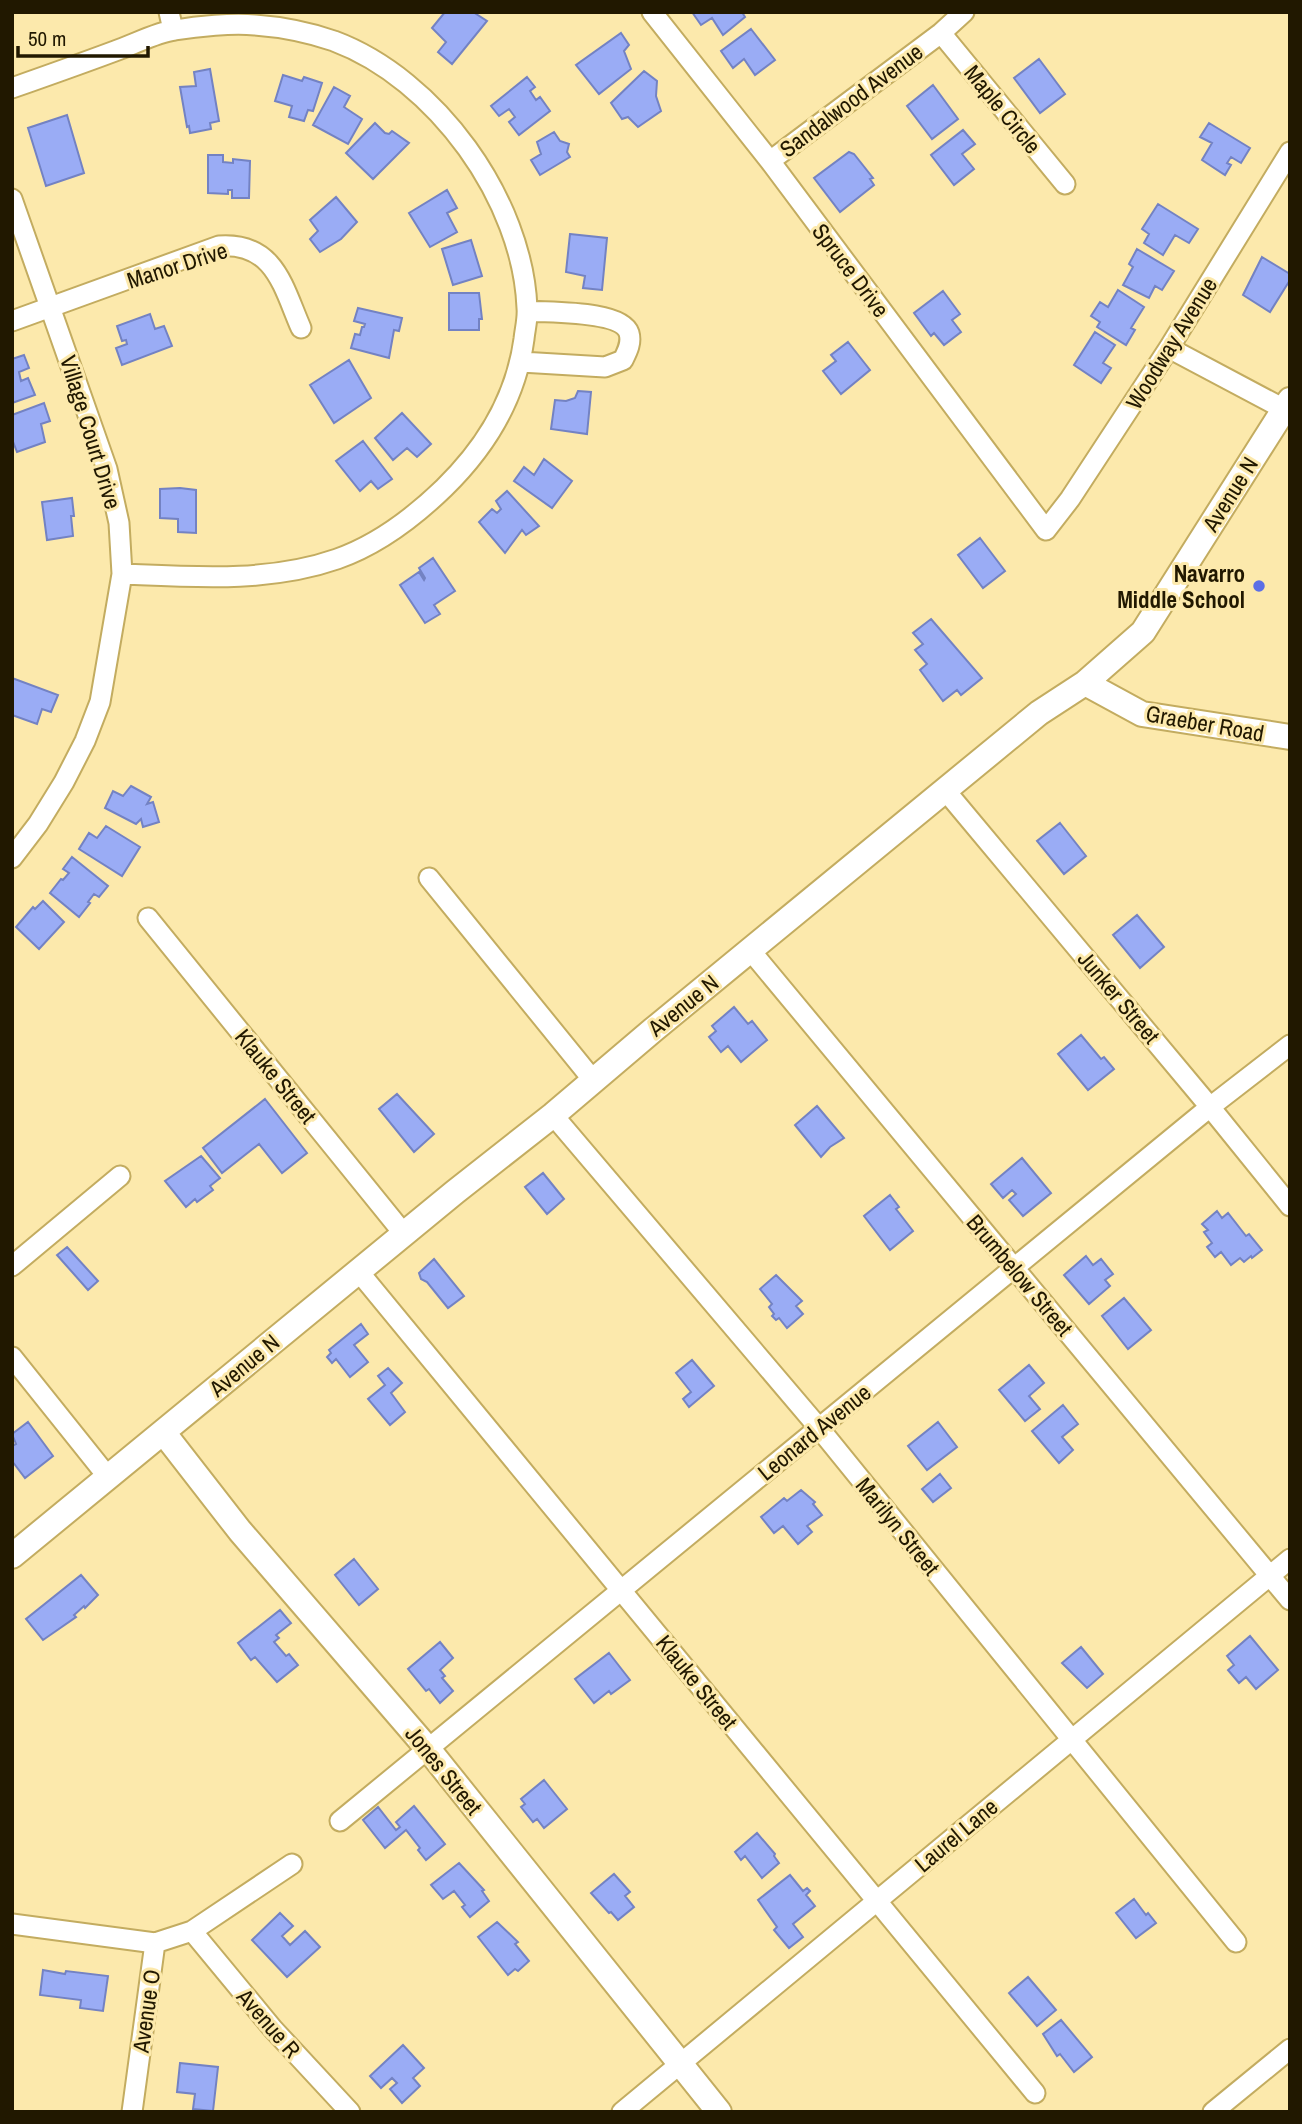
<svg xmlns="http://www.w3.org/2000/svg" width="1302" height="2124" viewBox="0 0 1302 2124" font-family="'Archivo Narrow',sans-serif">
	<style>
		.building { fill: #9aacf5; stroke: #7382c3; stroke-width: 2 }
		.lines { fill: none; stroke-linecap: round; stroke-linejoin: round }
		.minor-casing { stroke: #c3ac60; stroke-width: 23 }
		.tertiary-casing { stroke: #c3ac60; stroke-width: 28 }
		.minor { stroke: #fff; stroke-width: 19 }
		.tertiary { stroke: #fff; stroke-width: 24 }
		.poi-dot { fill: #5c6fe6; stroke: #fce9ac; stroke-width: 2.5 }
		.labels { text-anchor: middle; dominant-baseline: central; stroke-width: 6; stroke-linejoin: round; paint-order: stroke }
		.street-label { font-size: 23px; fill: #211800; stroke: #fce9ac }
		.poi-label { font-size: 23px; font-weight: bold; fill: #211800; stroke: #fce9ac; text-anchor: end }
	</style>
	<rect width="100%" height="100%" fill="#fce9ac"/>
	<path class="building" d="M445 12H473L487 21 452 64 438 52 446 42 432 28Z
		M692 12H742L745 17 723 35 712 18 701 25Z
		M751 29 775 60 755 75 744 59 733 68 721 51Z
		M621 33 629 45 624 51 631 69 599 94 576 65Z
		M1039 59 1065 94 1040 113 1014 78Z
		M210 69 219 121 210 123 211 129 190 133 189 126 187 127 180 87 196 86 194 72Z
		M644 71 657 81 656 96 661 111 638 127 628 117 622 119 611 103Z
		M283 75 302 81 304 77 322 83 313 111 308 110 304 121 289 117 292 106 275 101Z
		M527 77 535 87 530 91 536 100 540 97 550 111 519 135 509 122 515 117 509 109 499 116 491 106Z
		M933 85 958 119 932 139 907 106Z
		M334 87 350 96 344 107 362 119 348 144 313 125Z
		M67 115 84 173 46 186 28 128Z
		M375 123 385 133 389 134 392 131 409 143 373 179 346 153Z
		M1209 123 1250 148 1241 163 1231 157 1227 163 1231 165 1225 175 1202 160 1212 143 1200 137Z
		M963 130 975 144 962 154 974 169 954 185 931 155Z
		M554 132 560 141 569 144 567 152 570 157 540 175 531 160 541 154 537 142Z
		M849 152 854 154 873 178 870 179 874 185 840 212 814 178Z
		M208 155H223V162L233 163V159L250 161 249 198H232V190H228V194L208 193Z
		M447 190 457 208 447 213 457 232 430 247 409 213Z
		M336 197 357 222 341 239 320 252 310 239 318 231 310 220Z
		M1158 204 1198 229 1189 243 1175 235 1163 255 1144 243 1149 234 1142 229Z
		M570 234 607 238 602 290 583 288 585 276 566 272Z
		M471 240 482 276 453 285 442 249Z
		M1137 249 1174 271 1162 290 1155 286 1149 298 1123 285 1133 267 1129 264Z
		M1262 257 1290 274V280L1270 312 1243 295Z
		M1118 290 1144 307 1131 328 1135 330 1126 345 1097 327 1100 322 1091 316 1100 302 1108 307Z
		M943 291 960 314 952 320 961 332 944 345 934 333 931 336 914 313Z
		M449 293H479L482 319H479V330H449Z
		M358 308 402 318 399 331 394 330 389 358 351 348 355 334 360 335 362 327H364L365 324 354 321Z
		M150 314 155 329 164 326 172 346 122 365 116 348 127 344 126 340 122 341 117 326Z
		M1095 332 1115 345 1103 363 1111 368 1101 383 1074 365Z
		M848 342 870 370 841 394 823 371 836 361 831 355Z
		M24 355 29 368 19 372 21 381 28 378 35 395 12 403V359Z
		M349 360 371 398 334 423 310 385Z
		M578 391 591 392 587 434 551 429 555 400 566 401 575 398Z
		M44 403 50 421 41 424 45 442 17 452 12 439V415Z
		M402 413 431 444 417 457 407 448 393 460 375 438Z
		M363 441 392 479 378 489 371 481 360 491 336 461Z
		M544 459 572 481 552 508 514 481 524 467 534 475Z
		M180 488 196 490V533L178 532V519L160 518V489Z
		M507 491 539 526 526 535 522 530 505 553 479 522 492 509 497 513 501 509 496 501Z
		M72 498 74 516H71L73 536 47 540 42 502Z
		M980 538 1005 571 983 588 958 555Z
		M433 558 455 591 434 605 440 614 425 623 400 585 419 572 424 580 425 578 419 568Z
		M931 619 982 678 961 695 957 690 943 701 920 670 927 664 915 650 923 644 913 633Z
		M12 678 58 695 51 712 42 709 37 724 12 715Z
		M131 786 151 797 147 804 153 802 159 822 143 827 141 819 136 824 105 808 113 791 123 796Z
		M1060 823 1086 856 1064 874 1037 841Z
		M106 826 140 847 122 876 79 849 89 833 97 838Z
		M72 857 108 886 99 897 94 894 88 902 90 903 79 917 50 893 61 879 63 880 69 873 63 869Z
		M43 901 64 922 39 949 16 927 33 907 35 909Z
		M1137 915 1164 947 1140 968 1113 935Z
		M734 1007 748 1024 752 1021 767 1040 741 1062 728 1046 721 1052 709 1037 716 1031 712 1026Z
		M1081 1035 1101 1059 1104 1057 1114 1069 1088 1090 1058 1054Z
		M397 1094 434 1134 414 1152 379 1109Z
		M265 1099 307 1153 282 1173 259 1144 222 1173 203 1148Z
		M817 1106 844 1138 830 1147 821 1157 795 1125Z
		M201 1156 220 1178 210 1186 213 1190 197 1202 195 1199 186 1207 165 1181Z
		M1022 1158 1051 1193 1023 1216 1009 1200 1016 1194 1012 1190 1003 1198 991 1184Z
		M543 1173 564 1199 547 1214 525 1187Z
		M890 1195 899 1207 896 1209 913 1231 890 1250 864 1216Z
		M1217 1211 1222 1218 1228 1213 1246 1236 1249 1234 1262 1250 1252 1258 1251 1256 1244 1262 1240 1258 1231 1265 1221 1252 1215 1257 1207 1247 1212 1243 1204 1232 1208 1230 1202 1224Z
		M67 1247 98 1281 88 1290 57 1255Z
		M1086 1256 1093 1265 1101 1259 1113 1274 1105 1280 1110 1286 1089 1304 1064 1275Z
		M434 1259 464 1296 448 1308 427 1282 421 1279 419 1273Z
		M776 1275 802 1301 796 1306 803 1314 787 1328 779 1318 776 1320 772 1316 774 1314 769 1307 772 1304 760 1289Z
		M1124 1298 1151 1330 1128 1349 1102 1316Z
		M361 1324 368 1334 354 1345 368 1362 350 1377 336 1359 332 1363 327 1357 331 1353 329 1350Z
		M692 1360 714 1386 689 1407 683 1399 691 1392 676 1373Z
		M1029 1365 1044 1383 1029 1396 1040 1409 1025 1421 999 1390Z
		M388 1368 402 1383 391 1393 405 1412 390 1425 368 1399 385 1385 378 1376Z
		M1063 1405 1078 1424 1062 1437 1073 1450 1059 1463 1032 1431Z
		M28 1422 53 1456 25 1478 12 1461V1446L16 1444 12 1434Z
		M938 1422 957 1447 927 1470 908 1446Z
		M940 1474 951 1488 933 1502 922 1489Z
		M801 1490 815 1502 813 1504 822 1515 807 1526 812 1532 798 1544 783 1526 774 1533 761 1517 784 1498 787 1501Z
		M354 1559 378 1589 359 1605 335 1575Z
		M81 1575 98 1595 85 1608 84 1606 74 1615 76 1617 43 1640 26 1619Z
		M280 1610 291 1623 276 1635 279 1638 274 1642 286 1656 289 1654 298 1665 277 1682 255 1657 251 1660 238 1643Z
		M1250 1636 1278 1670 1256 1689 1246 1677 1239 1683 1228 1670 1234 1665 1227 1656Z
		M440 1642 453 1658 440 1670 445 1676 442 1678 453 1691 440 1703 429 1689 426 1691 408 1669Z
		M1081 1647 1103 1674 1087 1688 1062 1663Z
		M609 1653 630 1680 611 1694 609 1691 594 1703 575 1679Z
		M544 1780 567 1809 544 1828 537 1819 533 1822 521 1807 525 1804 521 1799Z
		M414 1806 445 1844 426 1860 418 1850 420 1848 406 1830 385 1848 363 1820 378 1807 396 1830 400 1827 396 1822Z
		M757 1833 775 1854 774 1856 779 1863 762 1878 745 1856 741 1860 735 1852Z
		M459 1863 484 1890 482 1891 489 1901 470 1917 462 1907 465 1905 454 1891 443 1899 431 1885Z
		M614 1874 630 1892 625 1896 634 1907 618 1920 611 1912 609 1913 591 1893Z
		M790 1875 803 1891 807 1888 810 1891 806 1895 815 1906 793 1924 803 1937 789 1948 774 1930 777 1927 758 1900Z
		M1134 1899 1146 1915 1148 1913 1156 1923 1136 1938 1116 1913Z
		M280 1913 293 1926 282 1936 290 1945 305 1931 320 1947 287 1977 252 1940Z
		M497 1922 518 1942 515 1944 529 1961 518 1971 515 1969 508 1975 478 1937Z
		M43 1970 65 1974 66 1971 108 1976 103 2011 80 2008 81 2000 40 1995Z
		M1028 1977 1056 2010 1037 2026 1009 1993Z
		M1061 2020 1092 2057 1074 2072 1060 2054 1057 2056 1043 2034Z
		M403 2045 424 2068 413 2078 420 2086 402 2103 390 2089 397 2083 392 2078 381 2088 370 2076Z
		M180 2063 218 2067 213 2111 193 2109 195 2094 177 2092Z"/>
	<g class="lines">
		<g class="minor-casing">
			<path id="minor" d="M169 12 173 30
				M652 12 770 161 1046 530 1070 499 1169 348 1290 152
				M941 33 1065 184
				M12 88C49 75 86 62 123 48 139 42 158 32 175 30 198 26 232 23 255 25 282 27 308 32 334 41 436 79 523 200 527 308 528 318 525 329 524 339 516 398 486 447 444 488 414 517 377 545 337 559 268 583 193 577 122 574
				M770 161 941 33 964 12
				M12 199 107 469 119 523 122 574 100 702 85 741 64 782 38 824 12 858
				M12 321 219 246C275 242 283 287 301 328
				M1169 348 1284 409
				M521 362 605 367 623 360C627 352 632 343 629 333 621 310 549 313 528 311
				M945 790 1210 1107 1290 1206
				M429 878 593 1080
				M148 918 404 1234
				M750 950 1290 1600
				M553 1115 819 1428 1236 1942
				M12 1266 120 1176
				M359 1272 1035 2093
				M12 1357 108 1477
				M340 1821 1210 1107 1290 1045
				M12 1924 155 1943
				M192 1931 273 2029 350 2112
				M132 2112 155 1943 192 1931 292 1864
				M622 2112 1290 1559
				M1213 2112 1290 2049"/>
		</g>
		<g class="tertiary-casing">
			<path id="tertiary" d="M1085 683 1142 714 1290 737
				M163 1432 240 1531 428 1749 719 2112
				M12 1556 455 1192 553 1115 653 1030 1039 713 1085 683 1143 632 1290 400"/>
		</g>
		<use href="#minor" class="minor"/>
		<use href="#tertiary" class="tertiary"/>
	</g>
	<circle class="poi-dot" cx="1259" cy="586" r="7"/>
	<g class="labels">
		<g class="street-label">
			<text transform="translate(851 100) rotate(-37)">Sandalwood Avenue</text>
			<text transform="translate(1003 109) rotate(51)">Maple Circle</text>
			<text transform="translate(177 265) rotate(-18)">Manor Drive</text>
			<text transform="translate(851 270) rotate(53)">Spruce Drive</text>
			<text transform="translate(1171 343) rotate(-58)">Woodway Avenue</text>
			<text transform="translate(91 432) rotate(73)">Village Court Drive</text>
			<text transform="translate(1230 494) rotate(-58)">Avenue N</text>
			<text transform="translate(1205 723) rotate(10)">Graeber Road</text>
			<text transform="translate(1119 997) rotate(50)">Junker Street</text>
			<text transform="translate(683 1005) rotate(-39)">Avenue N</text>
			<text transform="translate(276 1076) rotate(51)">Klauke Street</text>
			<text transform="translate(1020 1275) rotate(50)">Brumbelow Street</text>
			<text transform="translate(244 1365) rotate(-40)">Avenue N</text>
			<text transform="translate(814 1432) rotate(-39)">Leonard Avenue</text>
			<text transform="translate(898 1526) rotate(51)">Marilyn Street</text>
			<text transform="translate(697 1682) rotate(51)">Klauke Street</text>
			<text transform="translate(444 1770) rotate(51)">Jones Street</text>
			<text transform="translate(956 1835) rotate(-40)">Laurel Lane</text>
			<text transform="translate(146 2011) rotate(-82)">Avenue O</text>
			<text transform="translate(269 2023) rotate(49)">Avenue R</text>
		</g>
		<g class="poi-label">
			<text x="1245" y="573">Navarro<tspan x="1245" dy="26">Middle School</tspan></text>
		</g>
	</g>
	<rect width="1302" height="2124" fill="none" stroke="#211800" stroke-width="28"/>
	<path d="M18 46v10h130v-10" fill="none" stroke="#211800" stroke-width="3.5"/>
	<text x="28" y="46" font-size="21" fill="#211800" stroke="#fce9ac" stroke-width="5" paint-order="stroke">50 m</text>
</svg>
